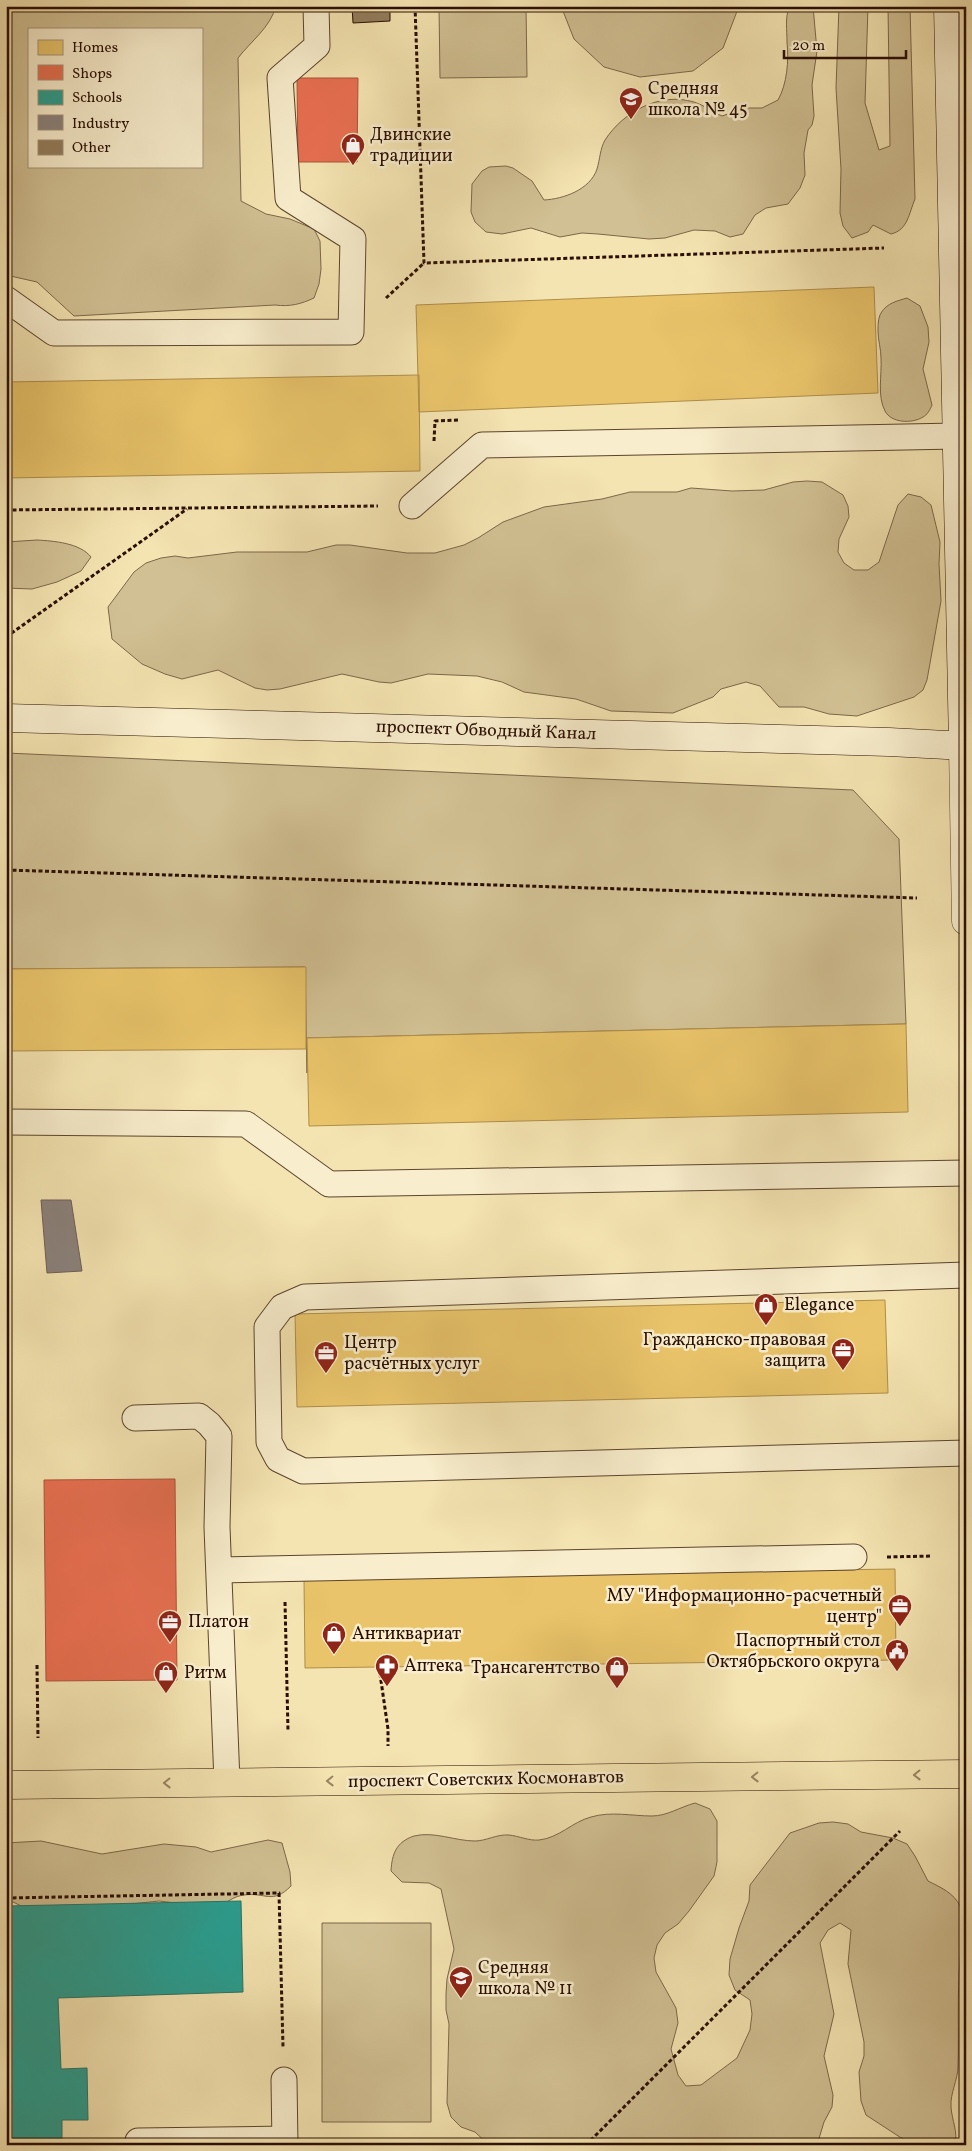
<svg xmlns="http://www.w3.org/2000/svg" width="972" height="2151" viewBox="0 0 972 2151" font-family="Vollkorn,serif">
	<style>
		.green { fill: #d1c093; stroke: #7d674a; fill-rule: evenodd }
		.homes { fill: #e9c46a; stroke: #af8d4a }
		.shops { fill: #e76f51; stroke: #ae5239 }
		.schools { fill: #2a9d8f; stroke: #2a7264 }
		.industry { fill: #8a817c; stroke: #6d5e57 }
		.building { fill: #937d5d; stroke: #290e01 }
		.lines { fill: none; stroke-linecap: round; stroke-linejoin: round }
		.lane-casing { stroke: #5c442d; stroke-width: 27 }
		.street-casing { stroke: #5c442d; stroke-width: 29 }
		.secondary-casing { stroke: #290e01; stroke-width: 29 }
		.primary-casing { stroke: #290e01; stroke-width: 29 }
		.path { stroke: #290e01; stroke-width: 3; stroke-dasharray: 4 2.5; stroke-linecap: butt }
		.lane { stroke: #f8edcc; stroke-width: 25 }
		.street { stroke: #f8edcc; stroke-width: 28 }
		.secondary { stroke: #f8edcc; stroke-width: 28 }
		.primary { stroke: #f4e4b1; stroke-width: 28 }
		.oneway { stroke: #998462 }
		.labels { text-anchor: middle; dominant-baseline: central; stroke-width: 5; stroke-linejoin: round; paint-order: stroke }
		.poi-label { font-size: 18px; fill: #290e01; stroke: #f8edcc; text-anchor: start }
		.street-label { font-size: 18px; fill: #290e01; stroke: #f8edcc }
	</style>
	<rect width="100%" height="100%" fill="#f4e4b1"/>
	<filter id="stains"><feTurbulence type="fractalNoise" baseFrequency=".004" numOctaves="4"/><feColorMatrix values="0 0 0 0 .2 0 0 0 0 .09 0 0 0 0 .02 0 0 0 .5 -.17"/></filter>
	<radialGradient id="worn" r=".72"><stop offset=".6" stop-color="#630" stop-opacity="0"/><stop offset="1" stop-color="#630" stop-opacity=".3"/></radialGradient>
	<path class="green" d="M6 6H276C270 28 251 41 238 58L241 201 266 214 290 219 314 229 320 241 321 269 319 284 314 298C301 304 290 307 275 305L74 316 37 282 6 275ZM29 29H201V166H29Z
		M439 6H526L527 77 440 78Z
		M561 6H739L723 48 693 71 640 77 604 67 574 39Z
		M813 6 817 51 812 85 814 116 812 125 808 130 804 153 805 175 800 188 788 204 766 208 755 215 743 234 730 237 715 231 694 230 665 238 649 239 598 234 582 233 560 237 531 228 502 234 486 232 475 222 471 212 472 184 482 171 489 167 506 166 513 168 532 181 544 200C563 199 590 190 597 169 600 159 600 149 605 140 624 111 660 92 694 102 704 105 712 112 722 116L746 108H762L778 100C787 84 789 61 787 42 787 29 785 19 789 7Z
		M839 6H868L865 103 879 150 890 146 888 6H910L915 199C909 213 908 230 891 234L873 225 868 232 852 238 843 226 840 213 841 169 836 88Z
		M907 298 920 306 928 327 929 342 923 369 932 405C930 410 927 415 923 417 912 424 891 423 885 411 877 396 882 375 881 358 881 349 878 340 878 331 878 326 878 318 881 313 887 303 897 301 907 298Z
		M807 481 822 482 843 495 848 506 849 517 839 539 838 552 844 563 854 570H868L879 562 898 505 908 494 921 497 931 505 940 542 939 564 941 601 927 680 923 690 914 697 857 716 829 714 804 707H779L760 686 746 682 721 689 713 697 673 713 611 711 576 699 524 692 502 682 477 676 428 674 391 683 379 682 342 674 280 689 267 690 255 688 218 670 182 679 165 674 142 664 112 639 108 607 134 572 146 563 161 558 175 556 188 558 237 552H307L336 545H350L407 553H435L464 545 478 538 503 522 544 507 602 499 630 492H677L691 488 732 491 764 490 793 482Z
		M37 540C54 541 80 543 91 557L81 571 57 582 32 589 6 588V542Z
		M6 753 853 790 899 839 906 1024 307 1038V1073L305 967 6 969Z
		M695 1803 710 1809 717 1821V1862L714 1876 689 1911 678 1924 665 1933 657 1945 654 1958 656 1972 676 2008 678 2023 671 2049 678 2075 686 2086 701 2085 737 2058 750 2030 752 2014 750 2000 735 1990 729 1975 730 1959 739 1928 749 1901 750 1885 790 1833 819 1823 833 1822 848 1824 861 1832 893 1838 907 1844 915 1856 928 1881C940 1887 954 1893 960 1906 964 1915 961 1949 960 1960 957 1995 959 2031 958 2066 958 2080 950 2093 951 2107 952 2121 958 2131 955 2145H912L866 2115 861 2101 859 2072 864 2056V2042L848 1964 851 1930 840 1923 828 1930 820 1943 834 2014 824 2056 833 2095 832 2107 824 2122 817 2145H489L475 2132 461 2127 451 2117 447 2103 449 2024 446 2010V1994L447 1979 454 1949 441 1889 429 1883 402 1882 391 1871C392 1854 396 1842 414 1836 434 1831 455 1841 475 1841 486 1841 497 1834 509 1835 519 1836 529 1841 539 1840 559 1838 572 1822 591 1817 611 1811 632 1816 652 1816 667 1816 680 1807 695 1803Z
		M268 1840 282 1843 290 1872 291 1886C272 1905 266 1892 244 1895 235 1896 226 1902 219 1908L159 1901 38 1914 13 1902H6V1843L41 1841 102 1854 164 1844 196 1847 211 1852Z
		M322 1923H431V2122H322Z"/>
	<path class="homes" d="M874 287 878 393 419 412 416 305Z
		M419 375 420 471 6 478V382Z
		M306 967V1049L6 1051V969Z
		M906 1024 908 1112 309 1126 307 1038Z
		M885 1300 888 1393 297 1407 295 1314Z
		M895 1569 896 1660 305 1668 304 1578Z"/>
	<path class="shops" d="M297 78H358L357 162H298Z
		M175 1479 177 1680 46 1681 44 1480Z"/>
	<path class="schools" d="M241 1901 243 1992 58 1998 61 2069 87 2068 88 2120H62V2145H6V1906Z"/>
	<path class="industry" d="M41 1200H71L82 1271 47 1273Z"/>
	<path class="building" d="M352 6H390V21L353 23Z
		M6 1420H8L9 1469H6Z"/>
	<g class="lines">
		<g class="lane-casing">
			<path id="lane" d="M6 299 54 333 351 332 353 239 288 198 280 78 317 46 316 6
				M412 506 482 445 957 436
				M6 1122 246 1124 329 1184 966 1173
				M966 1275 305 1297 282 1307 267 1327 269 1442 278 1459 303 1471 966 1453
				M135 1418 199 1416 209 1424 219 1436 217 1527 227 1782
				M219 1570 854 1557
				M284 2080 285 2145
				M138 2141 285 2139"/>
		</g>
		<g class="street-casing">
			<path id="street" d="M963 746 966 921"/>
		</g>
		<g class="secondary-casing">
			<path id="secondary" d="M948 6 963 746
				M6 718 889 742 966 746"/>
		</g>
		<g class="primary-casing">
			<path id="primary" d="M6 1785 966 1774"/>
		</g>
		<path class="path" d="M415 6 424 263 884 248
			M386 298 424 263
			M434 441 435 421 458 420
			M6 510 378 506
			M6 637 187 509
			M6 870 917 898
			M887 1557 932 1556
			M285 1602 288 1731
			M37 1665 38 1738
			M379 1667 388 1729V1746
			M6 1898 279 1893 283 2047
			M586 2145 900 1831"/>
		<use href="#lane" class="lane"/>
		<use href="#street" class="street"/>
		<use href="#secondary" class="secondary"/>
		<use href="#primary" class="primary"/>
	</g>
	<defs><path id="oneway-chevron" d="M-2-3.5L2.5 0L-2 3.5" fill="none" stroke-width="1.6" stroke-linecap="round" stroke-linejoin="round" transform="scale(1.25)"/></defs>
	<g class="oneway">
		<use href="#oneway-chevron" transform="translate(917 1775) rotate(179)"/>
		<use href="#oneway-chevron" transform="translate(755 1777) rotate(179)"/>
		<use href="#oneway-chevron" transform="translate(330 1781) rotate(179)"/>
		<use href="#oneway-chevron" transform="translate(167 1783) rotate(179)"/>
	</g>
	<defs>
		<g id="school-pin" transform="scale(1.25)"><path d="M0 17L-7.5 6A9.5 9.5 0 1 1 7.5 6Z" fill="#8f2418" stroke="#f8edcc"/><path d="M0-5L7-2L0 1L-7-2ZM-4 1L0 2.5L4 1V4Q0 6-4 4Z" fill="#fff"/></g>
		<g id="shop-pin" transform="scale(1.25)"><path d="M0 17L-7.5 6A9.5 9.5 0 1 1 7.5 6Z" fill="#8f2418" stroke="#f8edcc"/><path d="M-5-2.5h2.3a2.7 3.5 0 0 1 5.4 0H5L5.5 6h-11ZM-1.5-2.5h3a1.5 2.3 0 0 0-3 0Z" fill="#fff"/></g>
		<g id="office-pin" transform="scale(1.25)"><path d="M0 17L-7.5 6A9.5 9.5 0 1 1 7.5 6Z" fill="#8f2418" stroke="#f8edcc"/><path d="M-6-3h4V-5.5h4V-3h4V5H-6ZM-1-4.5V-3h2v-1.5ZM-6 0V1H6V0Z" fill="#fff"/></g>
		<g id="civic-pin" transform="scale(1.25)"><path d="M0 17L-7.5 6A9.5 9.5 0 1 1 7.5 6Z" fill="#8f2418" stroke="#f8edcc"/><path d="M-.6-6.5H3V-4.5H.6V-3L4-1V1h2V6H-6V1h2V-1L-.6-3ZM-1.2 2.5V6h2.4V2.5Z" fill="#fff"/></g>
		<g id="pharmacy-pin" transform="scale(1.25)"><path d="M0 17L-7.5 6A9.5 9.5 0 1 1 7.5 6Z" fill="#8f2418" stroke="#f8edcc"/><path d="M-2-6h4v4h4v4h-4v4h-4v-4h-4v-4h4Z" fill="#fff"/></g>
	</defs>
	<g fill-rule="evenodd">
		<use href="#school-pin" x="631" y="99"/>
		<use href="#shop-pin" x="353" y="145"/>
		<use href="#shop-pin" x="766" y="1305"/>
		<use href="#office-pin" x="843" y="1350"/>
		<use href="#office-pin" x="326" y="1353"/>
		<use href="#office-pin" x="900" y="1606"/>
		<use href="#office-pin" x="170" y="1622"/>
		<use href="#shop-pin" x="334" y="1634"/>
		<use href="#civic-pin" x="897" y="1651"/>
		<use href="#pharmacy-pin" x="387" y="1666"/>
		<use href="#shop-pin" x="617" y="1668"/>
		<use href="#shop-pin" x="166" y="1673"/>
		<use href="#school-pin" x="461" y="1978"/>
	</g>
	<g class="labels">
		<g class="poi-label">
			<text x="648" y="89">Средняя<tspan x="648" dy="21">школа № 45</tspan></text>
			<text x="370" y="135">Двинские<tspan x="370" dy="21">традиции</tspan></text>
			<text x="784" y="1305">Elegance</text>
			<text x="826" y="1340" text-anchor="end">Гражданско-правовая<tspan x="826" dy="21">защита</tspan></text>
			<text x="344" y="1343">Центр<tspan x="344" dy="21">расчётных услуг</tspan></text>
			<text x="882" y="1596" text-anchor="end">МУ "Информационно-расчетный<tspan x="882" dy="21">центр"</tspan></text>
			<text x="188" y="1622">Платон</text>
			<text x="352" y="1634">Антиквариат</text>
			<text x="880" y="1641" text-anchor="end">Паспортный стол<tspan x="880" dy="21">Октябрьского округа</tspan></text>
			<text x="404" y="1666">Аптека</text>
			<text x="600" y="1668" text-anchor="end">Трансагентство</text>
			<text x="184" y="1673">Ритм</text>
			<text x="478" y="1968">Средняя<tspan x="478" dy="21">школа № 11</tspan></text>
		</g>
		<g class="street-label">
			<text transform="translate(486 731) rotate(2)">проспект Обводный Канал</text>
			<text transform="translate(486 1780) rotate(-1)">проспект Советских Космонавтов</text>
		</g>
	</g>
	<rect width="972" height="2151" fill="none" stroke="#f4e4b1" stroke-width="25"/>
	<rect x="8" y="8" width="957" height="2136" fill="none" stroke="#290e01" stroke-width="2.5"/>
	<rect x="12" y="12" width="947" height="2126" fill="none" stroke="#290e01"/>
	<rect x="28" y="28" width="175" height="140" fill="#f8edcc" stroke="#a5947b"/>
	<rect x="38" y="40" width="25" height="15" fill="#e9c46a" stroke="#a5947b"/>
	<text x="72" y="52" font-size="15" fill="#290e01">Homes</text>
	<rect x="38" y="65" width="25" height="15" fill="#e76f51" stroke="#a5947b"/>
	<text x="72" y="78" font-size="15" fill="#290e01">Shops</text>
	<rect x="38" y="90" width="25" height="15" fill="#2a9d8f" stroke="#a5947b"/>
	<text x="72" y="102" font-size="15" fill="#290e01">Schools</text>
	<rect x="38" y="115" width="25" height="15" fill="#8a817c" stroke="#a5947b"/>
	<text x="72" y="128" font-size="15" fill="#290e01">Industry</text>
	<rect x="38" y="140" width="25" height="15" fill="#937d5d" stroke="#a5947b"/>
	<text x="72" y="152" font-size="15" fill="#290e01">Other</text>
	<path d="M784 50v8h122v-8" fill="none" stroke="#290e01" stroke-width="2.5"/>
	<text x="792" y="50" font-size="15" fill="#290e01" stroke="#f8edcc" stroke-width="4" paint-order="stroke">20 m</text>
	<rect width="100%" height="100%" filter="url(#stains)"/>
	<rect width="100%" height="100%" fill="url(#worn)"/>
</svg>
